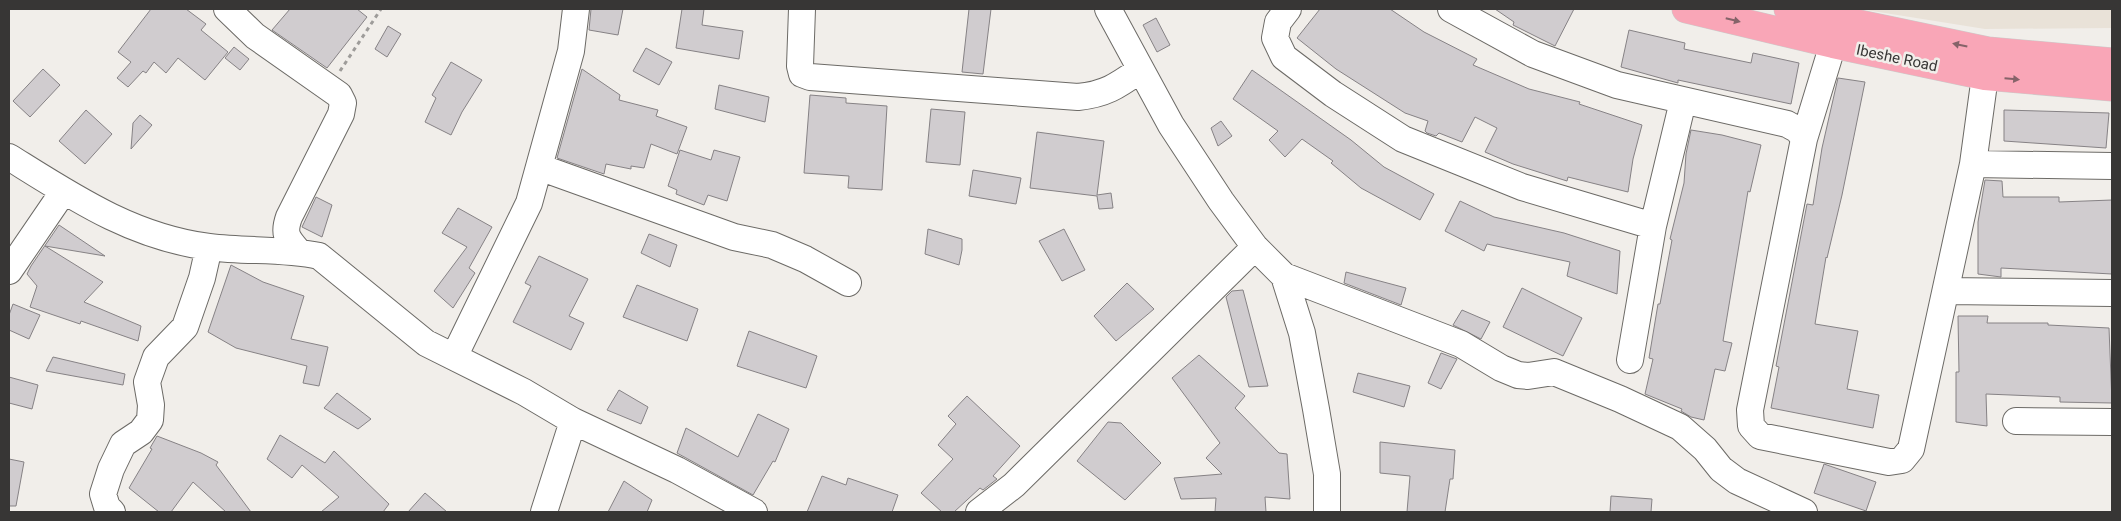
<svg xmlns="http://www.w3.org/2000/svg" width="2121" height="521" viewBox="0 0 2121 521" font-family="Roboto,sans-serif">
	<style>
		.built { fill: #e9e2d8 }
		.building { fill: #d0cccf; stroke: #868285 }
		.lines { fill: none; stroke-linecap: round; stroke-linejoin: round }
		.minor-casing { stroke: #6c6a66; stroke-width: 28 }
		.major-casing { stroke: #cbcbca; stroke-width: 29 }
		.path { stroke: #9e9c9a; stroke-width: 3; stroke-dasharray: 4 4; stroke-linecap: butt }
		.minor { stroke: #fff; stroke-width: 26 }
		.major { stroke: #f9a6b7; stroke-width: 28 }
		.oneway { fill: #856369 }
		.labels { text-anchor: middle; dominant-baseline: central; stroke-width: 5; stroke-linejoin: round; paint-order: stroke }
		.street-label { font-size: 15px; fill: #373635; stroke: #f1eeea }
	</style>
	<rect width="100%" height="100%" fill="#f1eeea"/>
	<path class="built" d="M1860 9H2112V28L1985 29Z"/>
	<path class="building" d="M151 9H186L206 24 201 30 228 52 205 80 178 58 166 73 154 62 146 73 143 71 128 87 117 78 131 62 118 52Z
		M290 9H357L367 17 327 68 272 30Z
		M591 9H623L618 35 589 30Z
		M682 9H704L702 25 743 31 739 59 676 48Z
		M969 9H991L983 74 962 72Z
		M1320 9H1390L1424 32 1477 59 1473 65 1529 89 1580 102 1579 104 1642 125 1633 159 1628 192 1568 177 1567 181 1513 164 1485 152 1497 128 1475 117 1462 142 1439 133 1436 136 1427 133 1425 131 1428 121 1405 113 1336 69 1297 38Z
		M1495 9H1574L1555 46 1513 25 1514 22Z
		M1156 18 1170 45 1157 52 1143 25Z
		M388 26 401 34 387 57 375 49Z
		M1629 30 1685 43 1684 49 1751 63 1753 53 1799 63 1791 104 1678 80V83L1621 67Z
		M234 47 249 59 240 70 225 58Z
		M646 48 672 62 659 85 633 71Z
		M451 62 482 80 462 112 451 135 425 122 436 98 432 95Z
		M43 69 60 85 30 117 13 101Z
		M582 69 620 95 619 100 658 110 656 116 687 127 677 154 651 144 644 168 631 166V169L606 164 604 174 557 158Z
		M1252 70 1351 140 1384 167 1434 194 1420 220 1361 188 1331 163 1333 161 1302 139 1285 157 1269 140 1278 131 1233 99Z
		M1838 78 1865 82 1842 195 1827 258 1826 257 1815 324 1858 331 1847 389 1879 395 1873 428 1771 408 1779 367 1776 366 1807 204 1813 205 1822 148Z
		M719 85 769 97 765 122 715 109Z
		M810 95 846 98V103L887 106 882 190 848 188 849 176 804 173Z
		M931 109 965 112 960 165 926 162Z
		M86 110 112 134 85 164 59 141Z
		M2004 110 2109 113 2106 148 2004 141Z
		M140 115 152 125 131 149 133 123Z
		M1221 121 1232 136 1218 146 1211 128Z
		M1691 130 1722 135 1761 145 1750 192 1748 191 1723 341 1732 343 1725 371 1715 369 1704 420 1691 417 1681 411 1682 409 1645 394 1653 359 1649 358 1658 304H1660L1672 240 1670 239 1684 183 1686 154Z
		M1037 132 1104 141 1097 195 1111 193 1113 208 1099 209 1097 196 1030 188Z
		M680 150 711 160 714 150 740 157 727 201 708 195 704 205 676 194 677 190 668 186Z
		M973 170 1021 178 1016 204 969 196Z
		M1985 180 2002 181 2003 197H2059V202L2112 200V274L2001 268V277L1978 274V222Z
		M316 197 332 205 322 237 302 227Z
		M1460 201 1494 217 1564 233 1620 251 1617 294 1567 276 1570 262 1487 244 1484 251 1445 231Z
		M458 208 492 227 469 268 475 273 453 308 434 291 467 247 442 233Z
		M59 225 105 256 45 246 103 282 84 302 141 326 138 341 81 321 80 324 30 307 37 286 27 274 31 266Z
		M928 229 962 239V250L959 265 925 254Z
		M1064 229 1085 270 1062 281 1039 241Z
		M649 234 677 245 670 267 641 253Z
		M539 256 588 279 569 316 584 323 571 350 513 322 531 286 525 283Z
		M231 265 263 282 304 296 291 339 328 347 319 386 303 383 307 366 236 348 208 332Z
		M1346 272 1406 288 1401 305 1344 283Z
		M1127 283 1154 309 1116 341 1094 316Z
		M637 285 698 309 687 341 623 317Z
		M1522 288 1582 318 1563 356 1503 327Z
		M1243 290 1268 386 1249 387 1226 297 1232 291Z
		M13 304 40 315 29 339 9 330V315Z
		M1462 310 1490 322 1481 339 1453 325Z
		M1958 316H1988L1987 323H2048V325L2109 328 2112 403 2060 402V397L1986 394 1987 426 1956 422V372H1959Z
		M749 331 817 356 806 388 737 366Z
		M1441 353 1457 359 1441 389 1428 383Z
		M1199 355 1245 396 1235 408 1279 453 1287 454 1290 499 1265 497 1266 512H1215L1216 498 1181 499 1174 478 1222 474 1206 458 1220 443 1172 378Z
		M53 357 125 374 123 385 46 371Z
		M1358 373 1410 386 1404 407 1353 392Z
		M9 377 38 385 32 409 9 403Z
		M619 390 648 407 641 424 607 410Z
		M337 393 371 419 358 429 324 408Z
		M967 396 1020 446 993 476 997 479 983 490 980 488 954 512H942L921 493 953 459 938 445 956 424 948 416Z
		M758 414 789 429 775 462 773 461 753 495 677 453 686 428 738 457Z
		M1108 422 1121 423 1161 463 1125 500 1077 461Z
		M280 435 325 463 334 451 389 504 383 512H321L339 497 302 465 292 478 267 459Z
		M157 436 201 453 218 462 216 465 251 512H226L193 482 171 512H159L129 488 152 449 150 448Z
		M1380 442 1455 450 1453 479H1450L1445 512H1407L1410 476 1380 473Z
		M9 459 24 462 16 506H9Z
		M1824 464 1876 482 1866 511 1814 493Z
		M822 476 846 485 848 478 898 495 892 512H807Z
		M624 481 652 500 647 512H608Z
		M425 493 447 512H408Z
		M1611 496 1652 499 1651 512H1610Z"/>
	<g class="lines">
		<g class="minor-casing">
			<path id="minor" d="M227 9 255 36 339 95 343 103 341 114 289 217C283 234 287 238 298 251
				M802 9 800 66 802 74 810 77 1078 97C1106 94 1117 86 1140 70
				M1108 9 1171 125 1221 201 1255 247 1284 276 1461 344 1501 368 1518 375 1528 376 1554 372 1620 399 1680 427 1705 449 1721 469 1737 481 1804 512
				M1288 9 1278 22 1275 38 1284 57 1333 94 1403 139 1522 187 1653 226
				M1451 9 1533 54 1617 85 1787 124 1798 130 1804 139
				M1833 44 1804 139 1750 410 1751 426 1760 436 1889 462 1902 460 1911 449 1973 164 1985 76
				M9 157C73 197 132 237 209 247 246 252 283 248 319 256L426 343 524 392 573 421 677 470 754 512
				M1973 164 2112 166
				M539 167 734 237 772 245 805 259 848 283
				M9 271 63 192
				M1284 276 1302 333 1316 409 1327 474V512
				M1946 291 2112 293
				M454 357 529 203 571 51 576 9
				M1630 360 1653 226 1683 101
				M2016 421 2112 422
				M112 512 107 507 103 494 111 469 123 444 141 432 150 420 151 405 147 382 156 357 185 327 202 278 209 247
				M544 512 573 421
				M979 512 1014 485 1255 247"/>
		</g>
		<g class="major-casing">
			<path id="major" d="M1686 9 1833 44 1985 76 2112 87
				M1788 9 1988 51 2112 62"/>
		</g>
		<path class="path" d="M340 71 381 9"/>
		<use href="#minor" class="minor"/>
		<use href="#major" class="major"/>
	</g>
	<defs><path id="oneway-solid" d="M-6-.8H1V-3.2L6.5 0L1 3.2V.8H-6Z" transform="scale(1.25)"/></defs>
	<g class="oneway">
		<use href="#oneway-solid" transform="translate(1733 20) rotate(14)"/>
		<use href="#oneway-solid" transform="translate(1960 45) rotate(-168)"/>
		<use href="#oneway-solid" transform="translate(2012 79) rotate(5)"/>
	</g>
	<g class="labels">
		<g class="street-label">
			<text transform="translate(1897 58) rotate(12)">Ibeshe Road</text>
		</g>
	</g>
	<rect width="2121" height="521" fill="none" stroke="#373635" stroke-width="20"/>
</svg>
